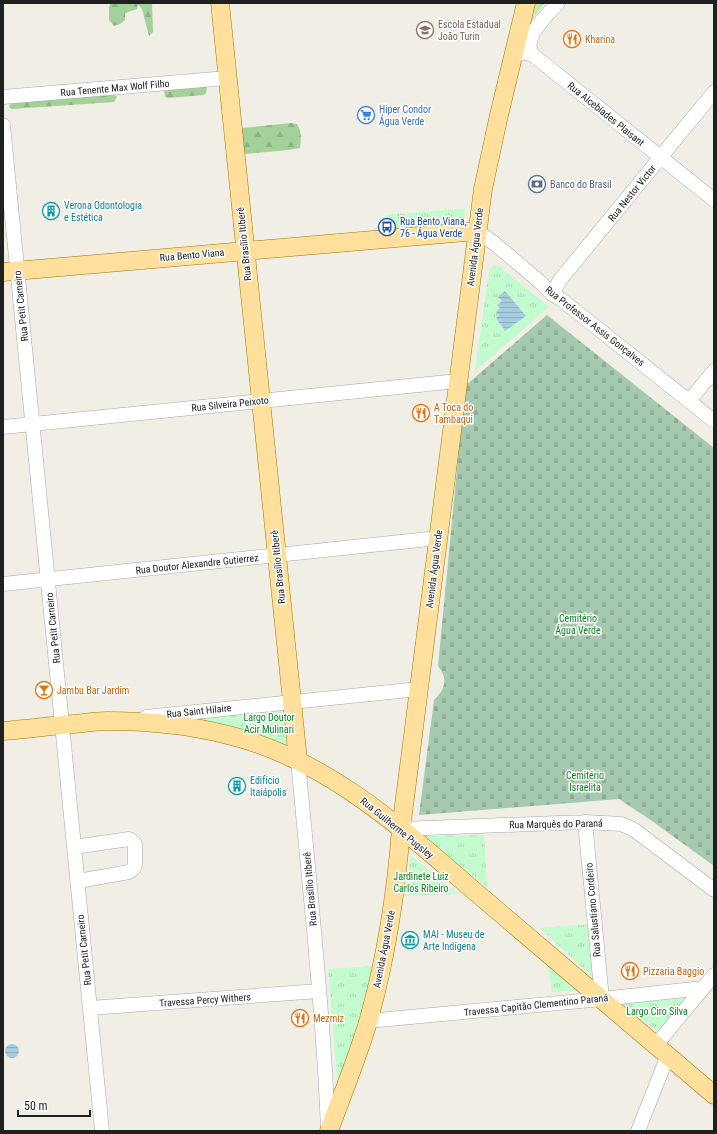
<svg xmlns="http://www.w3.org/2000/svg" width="717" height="1134" viewBox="0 0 717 1134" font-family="'Roboto Condensed',sans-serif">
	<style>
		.grass { fill: #c3ecaa }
		.forest { fill: url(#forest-firs) }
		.cemetery { fill: url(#cemetery-stones) }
		.park { fill: url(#park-tufts); fill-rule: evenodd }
		.water { fill: url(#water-rules) }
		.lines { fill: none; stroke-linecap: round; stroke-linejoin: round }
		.minor-casing { stroke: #a7a7a7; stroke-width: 15 }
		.major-casing { stroke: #9b7900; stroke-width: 19 }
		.minor { stroke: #fff; stroke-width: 14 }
		.major { stroke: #ffdf9c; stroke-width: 18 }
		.labels { text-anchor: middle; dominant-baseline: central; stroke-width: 3; stroke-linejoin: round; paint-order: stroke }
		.education-label { font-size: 10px; fill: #785e54; stroke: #fff; text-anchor: start }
		.food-label { font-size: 10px; fill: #c56008; stroke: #fff; text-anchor: start }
		.street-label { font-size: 10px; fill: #202020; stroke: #fff }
		.shop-label { font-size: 10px; fill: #366cbe; stroke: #fff; text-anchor: start }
		.service-label { font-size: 10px; fill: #4e5e75; stroke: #fff; text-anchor: start }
		.culture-label { font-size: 10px; fill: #0d838f; stroke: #fff; text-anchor: start }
		.transit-label { font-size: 10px; fill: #164399; stroke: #fff; text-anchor: start }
		.park-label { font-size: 10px; fill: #08841f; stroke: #fff }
	</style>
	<defs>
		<pattern id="forest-firs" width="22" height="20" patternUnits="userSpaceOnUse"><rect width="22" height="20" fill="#a3d199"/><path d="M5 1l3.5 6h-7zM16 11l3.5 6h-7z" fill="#8cb384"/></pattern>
		<pattern id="cemetery-stones" width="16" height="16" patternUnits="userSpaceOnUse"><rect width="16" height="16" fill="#a6caaf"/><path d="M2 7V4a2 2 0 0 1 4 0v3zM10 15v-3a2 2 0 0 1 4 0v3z" fill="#8fad96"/></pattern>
		<pattern id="park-tufts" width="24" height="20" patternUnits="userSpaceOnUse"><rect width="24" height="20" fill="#c2fbcd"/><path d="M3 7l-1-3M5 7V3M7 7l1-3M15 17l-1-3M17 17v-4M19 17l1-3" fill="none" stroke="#a6d7b0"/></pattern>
		<pattern id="water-rules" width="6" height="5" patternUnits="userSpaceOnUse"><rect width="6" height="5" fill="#a5cce0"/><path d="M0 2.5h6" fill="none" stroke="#8eafc0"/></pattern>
	</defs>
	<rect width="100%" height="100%" fill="#f1eee6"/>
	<path class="grass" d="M536 3H545L531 21Z"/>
	<path class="forest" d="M117 3H152L153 32 149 36 142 9 138 4 137 9 125 13V20L120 24 114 26 109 20V8L110 4H116Z
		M205 85 207 87 206 93 204 95 168 98 165 97 164 90Z
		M115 95 117 97 114 102 12 109 9 107 11 102Z
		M291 123 297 124C302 132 301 139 300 148L288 150 245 154 243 152 241 132 243 128Z"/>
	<path class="cemetery" d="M547 315 714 448V866L652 821 619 799 419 815 434 700C446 688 448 679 438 666L465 386Z"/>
	<path class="park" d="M465 208 464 223 371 233 386 215Z
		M494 265 500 267 549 307 475 371 489 270ZM502 301 505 331 496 317 499 315Z
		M282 707 286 747 251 733 235 728 181 718Z
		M484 835 487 887 421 836Z
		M411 856 459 894 404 896Z
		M592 924 600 984 540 928Z
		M547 958 585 990 552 992Z
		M374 966 338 1088 328 969Z
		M690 993 658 1032 621 1002Z"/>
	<path class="water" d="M505 291 526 316 505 331 496 318 499 315 496 312 500 308 497 305 502 301 498 297Z
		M5 1051a7 7 0 1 1 14 0a7 7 0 1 1-14 0Z"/>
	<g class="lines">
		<g class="minor-casing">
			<path id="minor" d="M514 54 526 53 533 55 714 200
				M533 55C532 54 530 50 530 49 526 34 549 13 558 3
				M3 97 227 78
				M3 125 102 1131
				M477 231 494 243 540 282 552 294 562 300 714 421
				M552 294 560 280 714 92
				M689 401 714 371
				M3 427 458 381
				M3 584 438 538
				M146 717 419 689
				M298 760C309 883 323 1006 328 1129
				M585 822 602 999
				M401 829 585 822 621 824 633 829 714 890
				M74 847 129 839 131 840 135 844V865L133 869 129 872 78 881
				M90 1008 319 991
				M368 1021 602 999 703 988
				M656 1045 714 975
				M638 1131 668 1055"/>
		</g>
		<g class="major-casing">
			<path id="major" d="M220 3 298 760
				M3 272 477 231
				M3 731C27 729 50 726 74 724 85 723 96 721 107 721 148 721 189 725 228 735 336 761 417 843 499 912 571 973 642 1034 714 1095
				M329 1131C342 1095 357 1059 368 1022 386 959 396 894 401 829L483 189 499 115 526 3"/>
		</g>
		<use href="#minor" class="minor"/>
		<use href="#major" class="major"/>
	</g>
	<defs>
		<g id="school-ring" transform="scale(0.9)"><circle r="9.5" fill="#fff" stroke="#8d6e63" stroke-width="1.5"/><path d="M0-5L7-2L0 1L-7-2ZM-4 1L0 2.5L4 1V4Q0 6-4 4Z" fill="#8d6e63"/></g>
		<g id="restaurant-ring" transform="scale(0.9)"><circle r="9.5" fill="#fff" stroke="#e8710a" stroke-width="1.5"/><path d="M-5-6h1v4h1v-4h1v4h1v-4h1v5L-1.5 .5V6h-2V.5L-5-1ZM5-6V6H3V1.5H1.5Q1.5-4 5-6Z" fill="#e8710a"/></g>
		<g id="supermarket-ring" transform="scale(0.9)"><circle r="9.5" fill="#fff" stroke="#3f7fe0" stroke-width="1.5"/><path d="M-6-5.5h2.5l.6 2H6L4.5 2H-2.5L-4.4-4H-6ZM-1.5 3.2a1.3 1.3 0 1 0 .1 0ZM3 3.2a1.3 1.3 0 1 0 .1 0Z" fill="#3f7fe0"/></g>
		<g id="bank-ring" transform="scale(0.9)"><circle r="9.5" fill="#fff" stroke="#5c6f8a" stroke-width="1.5"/><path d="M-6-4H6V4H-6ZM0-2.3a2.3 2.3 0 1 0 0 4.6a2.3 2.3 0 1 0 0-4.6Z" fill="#5c6f8a"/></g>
		<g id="building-ring" transform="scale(0.9)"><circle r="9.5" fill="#fff" stroke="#0f9aa8" stroke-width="1.5"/><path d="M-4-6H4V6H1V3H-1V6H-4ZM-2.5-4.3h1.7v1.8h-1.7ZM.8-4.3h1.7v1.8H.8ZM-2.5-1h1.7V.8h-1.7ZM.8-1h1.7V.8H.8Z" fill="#0f9aa8"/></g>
		<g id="bus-ring" transform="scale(0.9)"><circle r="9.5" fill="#fff" stroke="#1a4fb4" stroke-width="1.5"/><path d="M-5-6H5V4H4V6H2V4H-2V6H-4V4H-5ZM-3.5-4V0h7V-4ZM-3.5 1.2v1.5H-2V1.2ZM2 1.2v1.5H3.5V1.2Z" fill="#1a4fb4"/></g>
		<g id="bar-ring" transform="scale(0.9)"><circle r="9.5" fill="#fff" stroke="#e8710a" stroke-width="1.5"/><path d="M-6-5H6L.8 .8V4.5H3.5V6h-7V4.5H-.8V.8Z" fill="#e8710a"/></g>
		<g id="museum-ring" transform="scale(0.9)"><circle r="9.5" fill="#fff" stroke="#0f9aa8" stroke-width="1.5"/><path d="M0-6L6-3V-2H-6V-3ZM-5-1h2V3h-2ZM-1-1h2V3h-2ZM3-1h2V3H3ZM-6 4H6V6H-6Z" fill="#0f9aa8"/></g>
	</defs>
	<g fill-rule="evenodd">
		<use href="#school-ring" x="425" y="30"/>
		<use href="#restaurant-ring" x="572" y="39"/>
		<use href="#supermarket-ring" x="366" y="115"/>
		<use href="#bank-ring" x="537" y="184"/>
		<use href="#building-ring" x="51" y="211"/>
		<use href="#bus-ring" x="387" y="227"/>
		<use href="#restaurant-ring" x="421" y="413"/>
		<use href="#bar-ring" x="44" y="690"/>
		<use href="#building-ring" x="237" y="786"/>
		<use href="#museum-ring" x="410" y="940"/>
		<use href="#restaurant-ring" x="630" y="971"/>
		<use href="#restaurant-ring" x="300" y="1018"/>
	</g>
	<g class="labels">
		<g class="education-label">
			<text x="438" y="24">Escola Estadual<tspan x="438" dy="12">João Turin</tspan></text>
		</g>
		<g class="food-label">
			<text x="585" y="39">Kharina</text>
			<text x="434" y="407">A Toca do<tspan x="434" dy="12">Tambaqui</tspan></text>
			<text x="57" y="690">Jambu Bar Jardim</text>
			<text x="643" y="971">Pizzaria Baggio</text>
			<text x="313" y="1018">Mezmiz</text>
		</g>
		<g class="street-label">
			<text transform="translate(115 88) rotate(-5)">Rua Tenente Max Wolf Filho</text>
			<text transform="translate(606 114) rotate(39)">Rua Alcebíades Plaisant</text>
			<text transform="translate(632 193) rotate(-51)">Rua Nestor Victor</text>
			<text transform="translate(244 244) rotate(-96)">Rua Brasílio Itiberê</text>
			<text transform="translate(475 247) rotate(-83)">Avenida Água Verde</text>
			<text transform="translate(192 255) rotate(-5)">Rua Bento Viana</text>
			<text transform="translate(21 306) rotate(-96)">Rua Petit Carneiro</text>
			<text transform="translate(595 326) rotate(38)">Rua Professor Assis Gonçalves</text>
			<text transform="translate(230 404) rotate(-6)">Rua Silveira Peixoto</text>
			<text transform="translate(197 564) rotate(-6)">Rua Doutor Alexandre Gutierrez</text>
			<text transform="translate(278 567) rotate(-96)">Rua Brasílio Itiberê</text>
			<text transform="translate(434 569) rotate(-83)">Avenida Água Verde</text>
			<text transform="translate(53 628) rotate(-96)">Rua Petit Carneiro</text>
			<text transform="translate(199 711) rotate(-6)">Rua Saint Hilaire</text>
			<text transform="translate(556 824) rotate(-1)">Rua Marquês do Paraná</text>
			<text transform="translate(397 828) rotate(39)">Rua Guilherme Pugsley</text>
			<text transform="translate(310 889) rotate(-95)">Rua Brasílio Itiberê</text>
			<text transform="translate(593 910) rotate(-95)">Rua Salustiano Cordeiro</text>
			<text transform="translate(384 949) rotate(-79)">Avenida Água Verde</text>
			<text transform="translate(84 950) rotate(-96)">Rua Petit Carneiro</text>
			<text transform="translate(205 1000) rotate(-4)">Travessa Percy Withers</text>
			<text transform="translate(536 1005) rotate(-6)">Travessa Capitão Clementino Paraná</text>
		</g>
		<g class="shop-label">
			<text x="379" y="109">Hiper Condor<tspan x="379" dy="12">Água Verde</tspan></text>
		</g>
		<g class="service-label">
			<text x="550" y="184">Banco do Brasil</text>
		</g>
		<g class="culture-label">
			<text x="64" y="205">Verona Odontologia<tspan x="64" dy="12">e Estética</tspan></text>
			<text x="250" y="780">Edifício<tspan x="250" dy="12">Itaiápolis</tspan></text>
			<text x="423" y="934">MAI - Museu de<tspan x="423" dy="12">Arte Indígena</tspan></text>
		</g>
		<g class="transit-label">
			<text x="400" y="221">Rua Bento Viana,<tspan x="400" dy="12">76 - Água Verde</tspan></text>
		</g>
		<g class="park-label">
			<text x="578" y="618">Cemitério<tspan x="578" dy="12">Água Verde</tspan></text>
			<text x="269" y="717">Largo Doutor<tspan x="269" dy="12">Acir Mulinari</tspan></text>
			<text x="585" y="775">Cemitério<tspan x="585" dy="12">Israelita</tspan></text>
			<text x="421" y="876">Jardinete Luiz<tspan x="421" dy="12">Carlos Ribeiro</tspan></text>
			<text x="657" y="1011">Largo Ciro Silva</text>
		</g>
	</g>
	<rect width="717" height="1134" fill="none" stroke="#202020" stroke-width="8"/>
	<path d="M18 1110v6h72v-6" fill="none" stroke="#202020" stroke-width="2"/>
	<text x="24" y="1110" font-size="12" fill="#202020" stroke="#ffffff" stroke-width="3" paint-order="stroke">50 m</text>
</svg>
